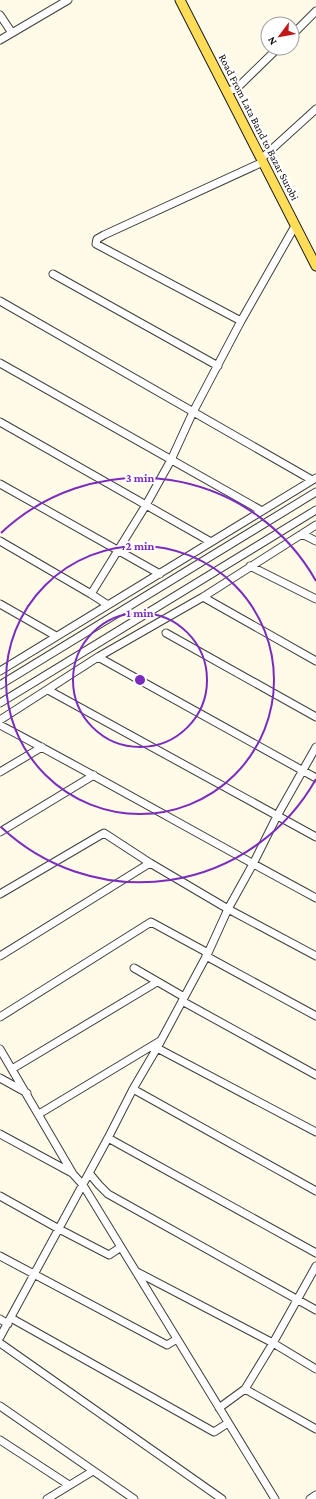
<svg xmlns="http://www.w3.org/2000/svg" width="316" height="1499" viewBox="0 0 316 1499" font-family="'Crimson Pro',serif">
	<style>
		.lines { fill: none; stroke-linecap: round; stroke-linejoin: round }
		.minor-casing { stroke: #3e3e3e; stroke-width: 9 }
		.major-casing { stroke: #1c1c1c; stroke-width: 11 }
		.minor { stroke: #fff; stroke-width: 7 }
		.major { stroke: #ffdd58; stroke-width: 9 }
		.ring { fill: none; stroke: #7b2cbf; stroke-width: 2 }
		.labels { text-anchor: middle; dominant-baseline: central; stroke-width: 4; stroke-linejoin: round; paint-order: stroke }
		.street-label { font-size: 11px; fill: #0b0b0b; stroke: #fff }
		.centre { fill: #7b2cbf; stroke: #fff; stroke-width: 2 }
		.ring-label { font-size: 12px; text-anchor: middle; font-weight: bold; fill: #7b2cbf; stroke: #fff; stroke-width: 4; stroke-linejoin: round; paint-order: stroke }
	</style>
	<rect width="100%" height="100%" fill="#fffbe8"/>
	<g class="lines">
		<g class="minor-casing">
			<path id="minor" d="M0 15 12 33
				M292 35 316 11
				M0 40 68 0
				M227 91 236 89 278 48
				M261 159 316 109
				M53 274 218 366
				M0 301 312 480
				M241 321 96 244 97 239 104 235 263 162
				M0 363 262 511
				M0 422 211 542
				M0 484 160 574
				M302 534 316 541
				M0 541 91 594 108 605
				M250 566 316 599
				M91 594 146 505 171 460 193 412 241 321 295 226
				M203 597 316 661
				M0 604 56 636
				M166 633 316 717
				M98 657 316 778
				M0 671 316 478
				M0 685 316 492
				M48 690 316 837
				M0 703 316 510
				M0 720 98 657 203 597 316 525
				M0 725C106 781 210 841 316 898
				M0 772 42 747
				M0 832 94 775
				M0 894 104 833 150 863 228 909 316 956
				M0 956 150 863
				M206 956 316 1016
				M134 968 184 997
				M182 1001 316 1075
				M0 1017 151 922 208 953
				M157 1048 316 1132
				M0 1049 73 1174 83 1185 275 1499
				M12 1069 157 982
				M0 1078 27 1093
				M133 1089 316 1191
				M39 1114 160 1041
				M0 1134 72 1173
				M108 1138 316 1253
				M89 1173 99 1185 108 1194 316 1310
				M0 1196 59 1229 109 1255 121 1247
				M0 1256 167 1345 177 1339
				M137 1272 273 1343 316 1369
				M11 1318 214 1432 228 1423
				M0 1319 8 1324
				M0 1337 108 1138 133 1089 157 1048 208 953 228 909 253 864 277 816 316 747
				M0 1343 222 1499
				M245 1389 316 1429
				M0 1406 134 1499
				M219 1408 245 1389 273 1343 316 1266
				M0 1440 69 1485
				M47 1499 93 1471
				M310 1499 316 1495"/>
		</g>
		<g class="major-casing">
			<path id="major" d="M180 0 316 266"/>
		</g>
		<use href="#minor" class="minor"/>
		<use href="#major" class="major"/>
	</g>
	<g class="ring">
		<circle cx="140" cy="680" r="67"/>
		<circle cx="140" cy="680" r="134"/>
		<path d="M316 779A202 202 0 0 1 1 827M1 533A202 202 0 0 1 316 581"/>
	</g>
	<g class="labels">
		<g class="street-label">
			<text transform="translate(259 127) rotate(63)">Road From Lata Band to Bazar Surobi</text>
		</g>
	</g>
	<circle cx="140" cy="680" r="6" class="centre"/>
	<g class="ring-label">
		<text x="140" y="482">3 min</text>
		<text x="140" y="550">2 min</text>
		<text x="140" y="617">1 min</text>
	</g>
	<g transform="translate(280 36) rotate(238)"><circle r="19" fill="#ffffff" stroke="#9d9d9d"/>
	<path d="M0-3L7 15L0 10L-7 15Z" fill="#c4191b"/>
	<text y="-6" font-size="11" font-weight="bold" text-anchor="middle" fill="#0b0b0b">N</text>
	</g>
</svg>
